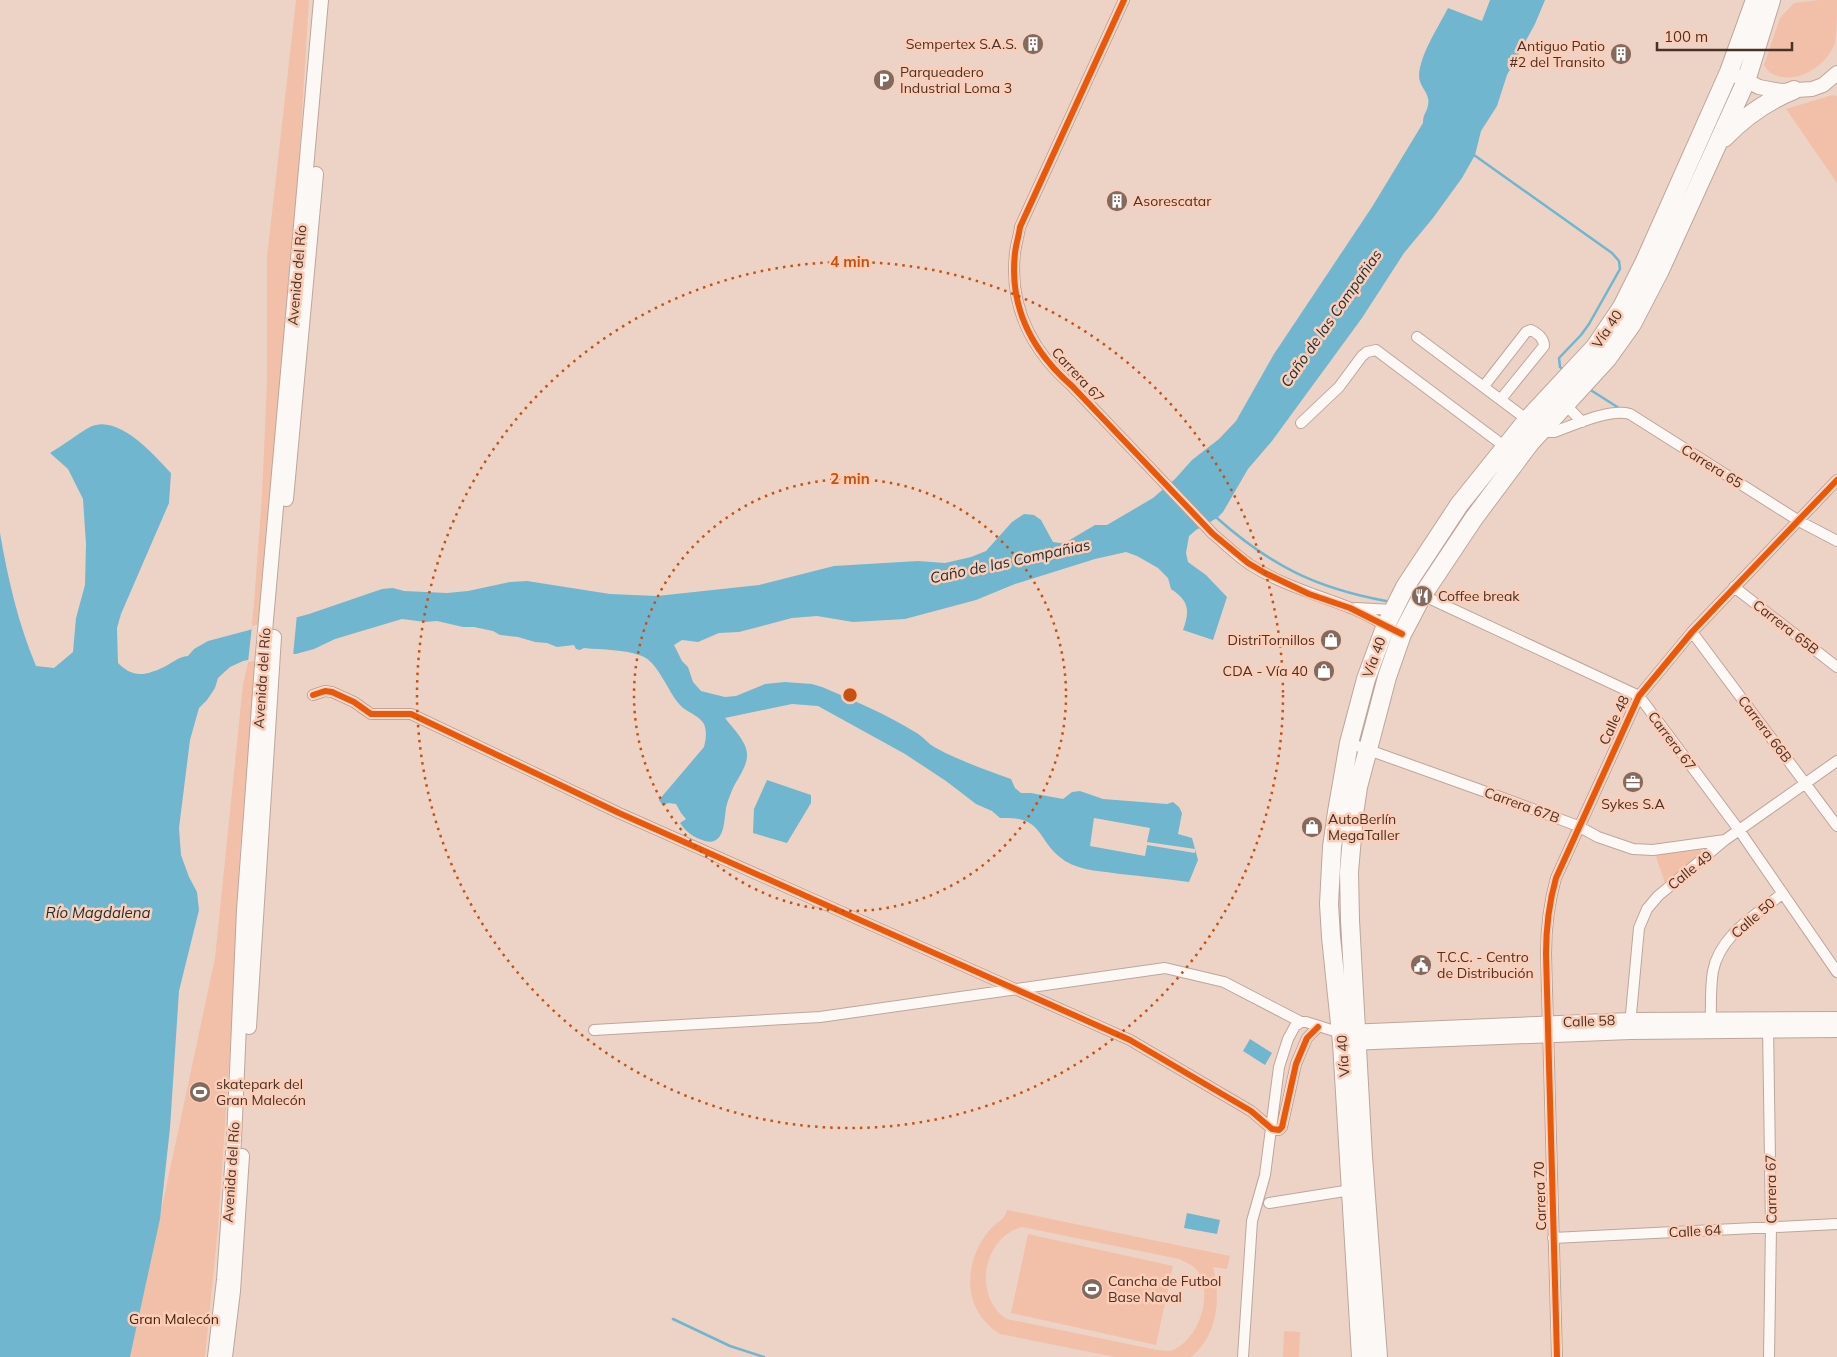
<svg xmlns="http://www.w3.org/2000/svg" width="1837" height="1357" viewBox="0 0 1837 1357" font-family="Mulish,sans-serif">
	<style>
		.green { fill: #f2c0a8; fill-rule: evenodd }
		.water { fill: #70b6cf }
		.pier { fill: #edd3c6 }
		.lines { fill: none; stroke-linecap: round; stroke-linejoin: round }
		.stream { stroke: #70b6cf; stroke-width: 2.5 }
		.street-casing { stroke: #bca69b; stroke-width: 12 }
		.secondary-casing { stroke: #bca69b; stroke-width: 16 }
		.highway-casing { stroke: #bca69b; stroke-width: 20 }
		.street { stroke: #fcf8f6; stroke-width: 10 }
		.secondary { stroke: #fcf8f6; stroke-width: 14 }
		.highway { stroke: #fcf8f6; stroke-width: 18 }
		.cycleway-casing { stroke: #fccdb7; stroke-width: 9 }
		.cycleway { stroke: #e8590c; stroke-width: 6 }
		.ring { fill: none; stroke: #c85111; stroke-width: 2.5; stroke-dasharray: 2.5 5 }
		.labels { text-anchor: middle; dominant-baseline: central; stroke-width: 5; stroke-linejoin: round; paint-order: stroke }
		.poi-label { font-size: 14px; fill: #483126; stroke: #fccdb7; text-anchor: start }
		.street-label { font-size: 14px; fill: #483126; stroke: #fccdb7 }
		.park-label { font-size: 14px; fill: #49210b; stroke: #fccdb7 }
		.water-label { font-size: 15px; font-style: italic; fill: #172f39; stroke: #fccdb7 }
		.centre { fill: #c85111; stroke: #fccdb7; stroke-width: 2.5 }
		.ring-label { font-size: 15px; text-anchor: middle; font-weight: bold; fill: #c85111; stroke: #fccdb7; stroke-width: 5; stroke-linejoin: round; paint-order: stroke }
	</style>
	<rect width="100%" height="100%" fill="#edd3c6"/>
	<path class="green" d="M296 0H309L289 320 254 717 240 850 238 932 218 1228 205 1357H130L215 958 243 684 248 663 254 603 262 495 267 382V257Z
		M1819 0H1837C1837 14 1837 30 1835 43 1827 66 1795 87 1771 73 1768 72 1766 67 1764 65L1780 18 1794 3Z
		M1832 95 1837 96V183L1786 109Z
		M1700 848 1703 854 1665 883 1655 854Z
		M1007 1210 1230 1256 1227 1269 1213 1267C1221 1299 1218 1335 1191 1357H1115L1000 1334C963 1311 962 1265 988 1232 995 1222 1004 1222 1007 1210ZM1022 1227 1179 1259C1185 1262 1191 1264 1196 1269 1215 1292 1199 1339 1173 1350 1168 1352 1162 1350 1157 1350L1007 1319C972 1297 983 1237 1022 1227Z
		M1028 1234 1173 1266 1156 1345 1011 1313Z
		M1284 1331 1300 1332 1299 1357H1283Z"/>
	<path class="water" d="M1490 0H1545L1535 24 1507 75 1497 106 1481 131 1475 155 1462 178 1433 218 1404 253 1362 318 1272 441 1248 469 1223 512 1217 518 1196 530 1189 536 1186 553 1188 562 1206 575 1227 597 1213 640 1183 630C1190 610 1189 601 1171 589L1168 578 1158 568 1137 556 1126 552 1095 559 1015 584 976 600 905 619 853 622 817 616 792 618 739 632 719 633 698 642 682 640 674 645 682 661 688 667 693 682 701 691 725 697 736 696 765 684 785 682 812 684 822 687C853 700 886 714 915 732 923 736 928 744 936 748 960 761 986 770 1011 779L1015 788 1021 793H1031L1063 799 1072 792 1080 791 1103 799 1167 804 1173 802 1179 807 1182 813 1178 834 1192 838 1198 860 1189 882C1166 879 1143 876 1120 874 1102 871 1081 871 1065 861 1035 841 1046 816 1000 818L992 811 976 804 946 781 905 754 818 706 792 704 725 718C732 727 747 742 747 754 748 767 735 781 731 793 729 798 727 803 726 808 724 821 725 846 705 841 693 837 687 833 680 823L686 819 681 813 676 804 668 803 663 806 659 800 704 747C706 739 707 732 704 724 699 715 686 712 680 705 668 692 658 662 642 656 624 649 603 650 584 648L580 650 576 649 574 645 557 647 547 643 535 642 518 637 500 635 493 631 474 627H463L437 621 425 622 402 619 335 639 314 649 296 654 282 653 243 661 230 667 218 678 215 688 207 700 199 708 190 740 179 828 181 855 189 877 197 892 199 910 179 991 170 1128 160 1219 130 1357H0V533C8 579 18 623 36 666L54 668 73 652 76 618 85 585 86 544 83 499 68 469 50 453C64 445 77 434 90 427 118 413 154 455 171 473L169 503 121 614 117 628 118 663C133 678 145 676 164 667 172 663 178 657 188 656L194 649 208 641 309 614 382 589 393 588 404 591 447 593 468 591 510 582 527 581 610 594 657 596 759 585 834 566 918 561 945 563 971 557 986 551 1012 522 1024 514 1034 515 1041 520 1053 542 1060 543 1068 541 1095 525H1107L1153 498 1175 479 1192 460 1219 439 1236 421 1274 354 1372 207 1423 123C1423 113 1427 113 1428 105 1431 94 1419 87 1419 76 1420 54 1438 28 1448 8L1482 21Z
		M767 780 811 795V803L787 843 753 833 754 809Z
		M1250 1039 1272 1053 1265 1065 1243 1051Z
		M1187 1213 1220 1220 1217 1234 1184 1228Z"/>
	<path class="pier" d="M297 614 293 656H282L248 662 252 626Z
		M1094 818 1150 828 1147 842 1195 849V853L1147 845 1145 856 1090 846Z"/>
	<g class="lines">
		<path class="stream" d="M1474 155 1612 253 1619 261 1620 269 1589 324 1581 335 1559 358 1560 367 1564 370
			M1589 389 1622 410
			M1217 518C1271 566 1316 588 1386 601
			M673 1319 730 1346 764 1357"/>
		<g class="street-casing">
			<path id="street" d="M1124 0 1020 227C1019 235 1016 244 1015 253 1009 307 1032 351 1072 386L1213 534C1225 544 1236 555 1249 564 1280 584 1314 594 1348 607 1363 612 1377 621 1390 628
				M1417 337 1541 430 1548 432H1554C1574 425 1610 408 1630 414L1799 521 1837 541
				M1484 386 1526 332 1531 330C1537 333 1544 338 1544 346L1501 399
				M1565 404 1582 422
				M1301 423 1339 387 1362 356 1367 352 1376 350 1504 446
				M1405 587 1639 696 1739 830 1837 972
				M1734 587 1837 667
				M1356 608 1393 610
				M1692 632 1837 826
				M313 695 325 691 332 692 354 702 371 714H411L619 813 1130 1040 1251 1111 1272 1129 1279 1130 1282 1127 1296 1064 1307 1038 1318 1027
				M1349 743 1500 797 1578 826 1598 837 1633 849 1653 850 1725 840
				M1630 1025 1639 928 1647 909 1658 896 1725 840 1837 761
				M1711 1025C1711 1008 1710 988 1713 971 1720 935 1756 915 1782 894
				M1768 1026 1771 1227 1769 1357
				M594 1030 820 1017 1165 968 1224 982 1301 1022
				M1269 1203 1351 1190
				M1553 1238 1837 1224
				M1243 1357 1252 1221 1265 1175 1279 1067 1288 1039 1295 1026 1301 1022H1306L1341 1033
				M1557 1357 1546 954C1546 927 1549 903 1556 878L1639 696 1692 632 1837 480"/>
		</g>
		<g class="secondary-casing">
			<path id="secondary" d="M1729 72 1759 87 1781 91 1812 89 1823 85 1837 73
				M286 499 316 174
				M249 1027 274 637
				M1347 1032 1630 1020 1837 1019
				M1348 1043 1630 1032 1837 1030
				M215 1357 224 1280 234 1140 244 910 262 665 321 0
				M225 1357 233 1291 242 1156"/>
		</g>
		<g class="highway-casing">
			<path id="highway" d="M1724 138C1744 117 1767 101 1794 90
				M1361 1357 1342 1043 1331 937 1329 904 1332 847 1337 812 1349 743 1366 679 1386 625 1405 587 1459 505 1528 419 1595 347 1622 307 1645 261 1729 72 1755 0
				M1378 1357 1363 1157 1350 920 1349 872 1354 814 1358 787 1387 677 1402 634 1422 596 1474 518 1530 443 1607 359 1632 324 1660 270 1746 81 1771 0"/>
		</g>
		<use href="#street" class="street"/>
		<use href="#secondary" class="secondary"/>
		<use href="#highway" class="highway"/>
		<g class="cycleway-casing">
			<path id="cycleway" d="M1124 0 1020 227C1019 235 1016 244 1015 253 1009 307 1032 351 1072 386L1213 534 1248 563 1265 573 1309 594 1350 608 1402 634
				M313 695 325 691 332 692 354 702 371 714H411L619 813 1130 1040 1251 1111 1272 1129 1279 1130 1282 1127 1296 1064 1307 1038 1318 1027
				M1557 1357 1546 954C1546 927 1549 903 1556 878L1639 696 1692 632 1837 480"/>
		</g>
		<use href="#cycleway" class="cycleway"/>
	</g>
	<g class="ring">
		<circle cx="850" cy="695" r="216"/>
		<circle cx="850" cy="695" r="433"/>
	</g>
	<defs>
		<g id="building-disc" transform="scale(1.125)"><circle r="9.5" fill="#826a5e" stroke="#fccdb7"/><path d="M-4-6H4V6H1V3H-1V6H-4ZM-2.5-4.3h1.7v1.8h-1.7ZM.8-4.3h1.7v1.8H.8ZM-2.5-1h1.7V.8h-1.7ZM.8-1h1.7V.8H.8Z" fill="#fff"/></g>
		<g id="parking-disc" transform="scale(1.125)"><circle r="9.5" fill="#826a5e" stroke="#fccdb7"/><path d="M-3.5-5.5H1a3.5 3.5 0 0 1 0 7H-1V5.5H-3.5ZM-1-3.4V-.6H.8a1.4 1.4 0 0 0 0-2.8Z" fill="#fff"/></g>
		<g id="restaurant-disc" transform="scale(1.125)"><circle r="9.5" fill="#826a5e" stroke="#fccdb7"/><path d="M-5-6h1v4h1v-4h1v4h1v-4h1v5L-1.5 .5V6h-2V.5L-5-1ZM5-6V6H3V1.5H1.5Q1.5-4 5-6Z" fill="#fff"/></g>
		<g id="shop-disc" transform="scale(1.125)"><circle r="9.5" fill="#826a5e" stroke="#fccdb7"/><path d="M-5-2.5h2.3a2.7 3.5 0 0 1 5.4 0H5L5.5 6h-11ZM-1.5-2.5h3a1.5 2.3 0 0 0-3 0Z" fill="#fff"/></g>
		<g id="office-disc" transform="scale(1.125)"><circle r="9.5" fill="#826a5e" stroke="#fccdb7"/><path d="M-6-3h4V-5.5h4V-3h4V5H-6ZM-1-4.5V-3h2v-1.5ZM-6 0V1H6V0Z" fill="#fff"/></g>
		<g id="civic-disc" transform="scale(1.125)"><circle r="9.5" fill="#826a5e" stroke="#fccdb7"/><path d="M-.6-6.5H3V-4.5H.6V-3L4-1V1h2V6H-6V1h2V-1L-.6-3ZM-1.2 2.5V6h2.4V2.5Z" fill="#fff"/></g>
		<g id="stadium-disc" transform="scale(1.125)"><circle r="9.5" fill="#826a5e" stroke="#fccdb7"/><path d="M0-5a6.5 5 0 1 0 0 10a6.5 5 0 1 0 0-10ZM-3.5-1.8h7v3.6h-7Z" fill="#fff"/></g>
	</defs>
	<g fill-rule="evenodd">
		<use href="#building-disc" x="1033" y="44"/>
		<use href="#building-disc" x="1621" y="54"/>
		<use href="#parking-disc" x="884" y="80"/>
		<use href="#building-disc" x="1117" y="201"/>
		<use href="#restaurant-disc" x="1422" y="596"/>
		<use href="#shop-disc" x="1331" y="640"/>
		<use href="#shop-disc" x="1324" y="671"/>
		<use href="#office-disc" x="1633" y="782"/>
		<use href="#shop-disc" x="1312" y="827"/>
		<use href="#civic-disc" x="1421" y="965"/>
		<use href="#stadium-disc" x="200" y="1092"/>
		<use href="#stadium-disc" x="1092" y="1289"/>
	</g>
	<g class="labels">
		<g class="poi-label">
			<text x="1017" y="44" text-anchor="end">Sempertex S.A.S.</text>
			<text x="1605" y="46" text-anchor="end">Antiguo Patio<tspan x="1605" dy="16">#2 del Transito</tspan></text>
			<text x="900" y="72">Parqueadero<tspan x="900" dy="16">Industrial Loma 3</tspan></text>
			<text x="1133" y="201">Asorescatar</text>
			<text x="1438" y="596">Coffee break</text>
			<text x="1315" y="640" text-anchor="end">DistriTornillos</text>
			<text x="1308" y="671" text-anchor="end">CDA - Vía 40</text>
			<text x="1633" y="804" text-anchor="middle">Sykes S.A</text>
			<text x="1328" y="819">AutoBerlín<tspan x="1328" dy="16">MegaTaller</tspan></text>
			<text x="1437" y="957">T.C.C. - Centro<tspan x="1437" dy="16">de Distribución</tspan></text>
			<text x="216" y="1084">skatepark del<tspan x="216" dy="16">Gran Malecón</tspan></text>
			<text x="1108" y="1281">Cancha de Futbol<tspan x="1108" dy="16">Base Naval</tspan></text>
		</g>
		<g class="street-label">
			<text transform="translate(297 275) rotate(-85)">Avenida del Río</text>
			<text transform="translate(1607 329) rotate(-56)">Vía 40</text>
			<text transform="translate(1078 375) rotate(47)">Carrera 67</text>
			<text transform="translate(1712 466) rotate(32)">Carrera 65</text>
			<text transform="translate(1786 627) rotate(38)">Carrera 65B</text>
			<text transform="translate(1374 657) rotate(-70)">Vía 40</text>
			<text transform="translate(262 678) rotate(-86)">Avenida del Río</text>
			<text transform="translate(1614 720) rotate(-65)">Calle 48</text>
			<text transform="translate(1765 729) rotate(53)">Carrera 66B</text>
			<text transform="translate(1672 741) rotate(53)">Carrera 67</text>
			<text transform="translate(1522 805) rotate(20)">Carrera 67B</text>
			<text transform="translate(1690 870) rotate(-39)">Calle 49</text>
			<text transform="translate(1753 918) rotate(-41)">Calle 50</text>
			<text transform="translate(1589 1021) rotate(-2)">Calle 58</text>
			<text transform="translate(1343 1056) rotate(-94)">Vía 40</text>
			<text transform="translate(231 1172) rotate(-86)">Avenida del Río</text>
			<text transform="translate(1771 1189) rotate(-91)">Carrera 67</text>
			<text transform="translate(1540 1196) rotate(-92)">Carrera 70</text>
			<text transform="translate(1695 1231) rotate(-3)">Calle 64</text>
		</g>
		<g class="park-label">
			<text x="174" y="1319">Gran Malecón</text>
		</g>
		<g class="water-label">
			<text transform="translate(1331 318) rotate(-55)">Caño de las Compañias</text>
			<text transform="translate(1010 561) rotate(-12)">Caño de las Compañias</text>
			<text x="98" y="912">Río Magdalena</text>
		</g>
	</g>
	<circle cx="850" cy="695" r="8" class="centre"/>
	<g class="ring-label">
		<text x="850" y="267">4 min</text>
		<text x="850" y="484">2 min</text>
	</g>
	<path d="M1657 42v8h135v-8" fill="none" stroke="#483126" stroke-width="2.5"/>
	<text x="1664" y="42" font-size="15" fill="#483126" stroke="#fccdb7" stroke-width="4" paint-order="stroke">100 m</text>
</svg>
